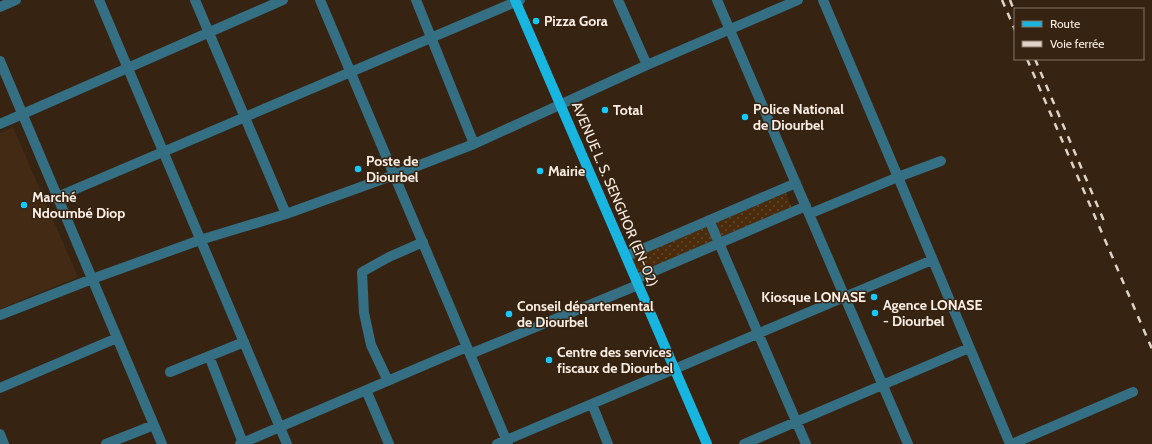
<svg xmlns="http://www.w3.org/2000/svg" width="1152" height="444" viewBox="0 0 1152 444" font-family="Cabin,sans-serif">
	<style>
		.built { fill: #422a14 }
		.grass { fill: url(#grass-dots) }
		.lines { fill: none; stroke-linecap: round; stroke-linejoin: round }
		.minor { stroke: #346f83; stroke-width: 10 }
		.major { stroke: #18b5e0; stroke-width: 10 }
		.rail { stroke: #e0d2c6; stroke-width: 2.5; stroke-dasharray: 7 7; stroke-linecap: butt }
		.poi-dot { fill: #13cafb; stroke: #362312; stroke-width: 1.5 }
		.labels { text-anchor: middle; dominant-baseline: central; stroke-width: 3; stroke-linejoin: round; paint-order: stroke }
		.poi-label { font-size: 14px; font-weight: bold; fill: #faede2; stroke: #362312; text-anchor: start }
		.street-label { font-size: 14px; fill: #faede2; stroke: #362312 }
	</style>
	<defs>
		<pattern id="grass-dots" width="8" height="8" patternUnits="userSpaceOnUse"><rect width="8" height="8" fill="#4a2b0b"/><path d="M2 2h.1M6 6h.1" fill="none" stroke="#654a2e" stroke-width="1.8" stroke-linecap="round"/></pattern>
	</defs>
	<rect width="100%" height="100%" fill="#362312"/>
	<path class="built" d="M13 127 78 277 0 309V133Z"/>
	<path class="grass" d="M786 193 792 208 638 273 632 258Z"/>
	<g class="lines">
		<path class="minor" d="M99 0 287 444
			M195 0 286 214
			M320 0 508 444
			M416 0 474 144
			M618 0 647 65
			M717 0 908 444
			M823 0 898 177 1010 444
			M0 7 16 0
			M0 61 162 444
			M0 124 283 0
			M57 197 520 0
			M809 214 898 177 941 161
			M709 220 806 444
			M626 256 796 183
			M636 279 806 206
			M0 315 92 279 200 240 286 214 394 175 474 144 647 65 798 0
			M470 354 638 285
			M209 356 243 443
			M170 372 244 342
			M388 381 371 345 364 313 362 272 389 257 423 242
			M0 388 117 338
			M366 390 389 444
			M592 404 608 444
			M0 434 4 444
			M106 444 154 425
			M240 444 467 347
			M497 444 932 260
			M744 444 969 348
			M1012 444 1133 392"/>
		<path class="major" d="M515 0 707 444"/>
		<path class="rail" d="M1002 0 1015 30
			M1010 0 1015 13
			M1027 59 1152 349
			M1035 59 1104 221"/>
	</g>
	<g class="poi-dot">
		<circle cx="536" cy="21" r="4"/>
		<circle cx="605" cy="110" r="4"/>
		<circle cx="745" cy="117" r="4"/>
		<circle cx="358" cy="169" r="4"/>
		<circle cx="540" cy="171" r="4"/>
		<circle cx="24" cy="205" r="4"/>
		<circle cx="874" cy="297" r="4"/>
		<circle cx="875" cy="313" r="4"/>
		<circle cx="509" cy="314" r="4"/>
		<circle cx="549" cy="360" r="4"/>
	</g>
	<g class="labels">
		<g class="poi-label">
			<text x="544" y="21">Pizza Gora</text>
			<text x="753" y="109">Police National<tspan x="753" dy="16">de Diourbel</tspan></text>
			<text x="613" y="110">Total</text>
			<text x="366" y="161">Poste de<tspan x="366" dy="16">Diourbel</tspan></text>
			<text x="548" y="171">Mairie</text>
			<text x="32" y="197">Marché<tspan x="32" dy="16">Ndoumbé Diop</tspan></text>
			<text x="866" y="297" text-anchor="end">Kiosque LONASE</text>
			<text x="883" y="305">Agence LONASE<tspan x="883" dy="16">- Diourbel</tspan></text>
			<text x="517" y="306">Conseil départemental<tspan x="517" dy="16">de Diourbel</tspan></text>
			<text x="557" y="352">Centre des services<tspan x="557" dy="16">fiscaux de Diourbel</tspan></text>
		</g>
		<g class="street-label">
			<text transform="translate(615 194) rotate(67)">AVENUE L. S. SENGHOR (EN-02)</text>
		</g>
	</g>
	<rect x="1014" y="8" width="130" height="52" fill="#362312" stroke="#847465"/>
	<rect x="1022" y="21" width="20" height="6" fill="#18b5e0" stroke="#847465"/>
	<text x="1050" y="28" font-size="12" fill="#faede2">Route</text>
	<rect x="1022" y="41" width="20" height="6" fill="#e0d2c6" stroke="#847465"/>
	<text x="1050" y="48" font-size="12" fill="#faede2">Voie ferrée</text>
</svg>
